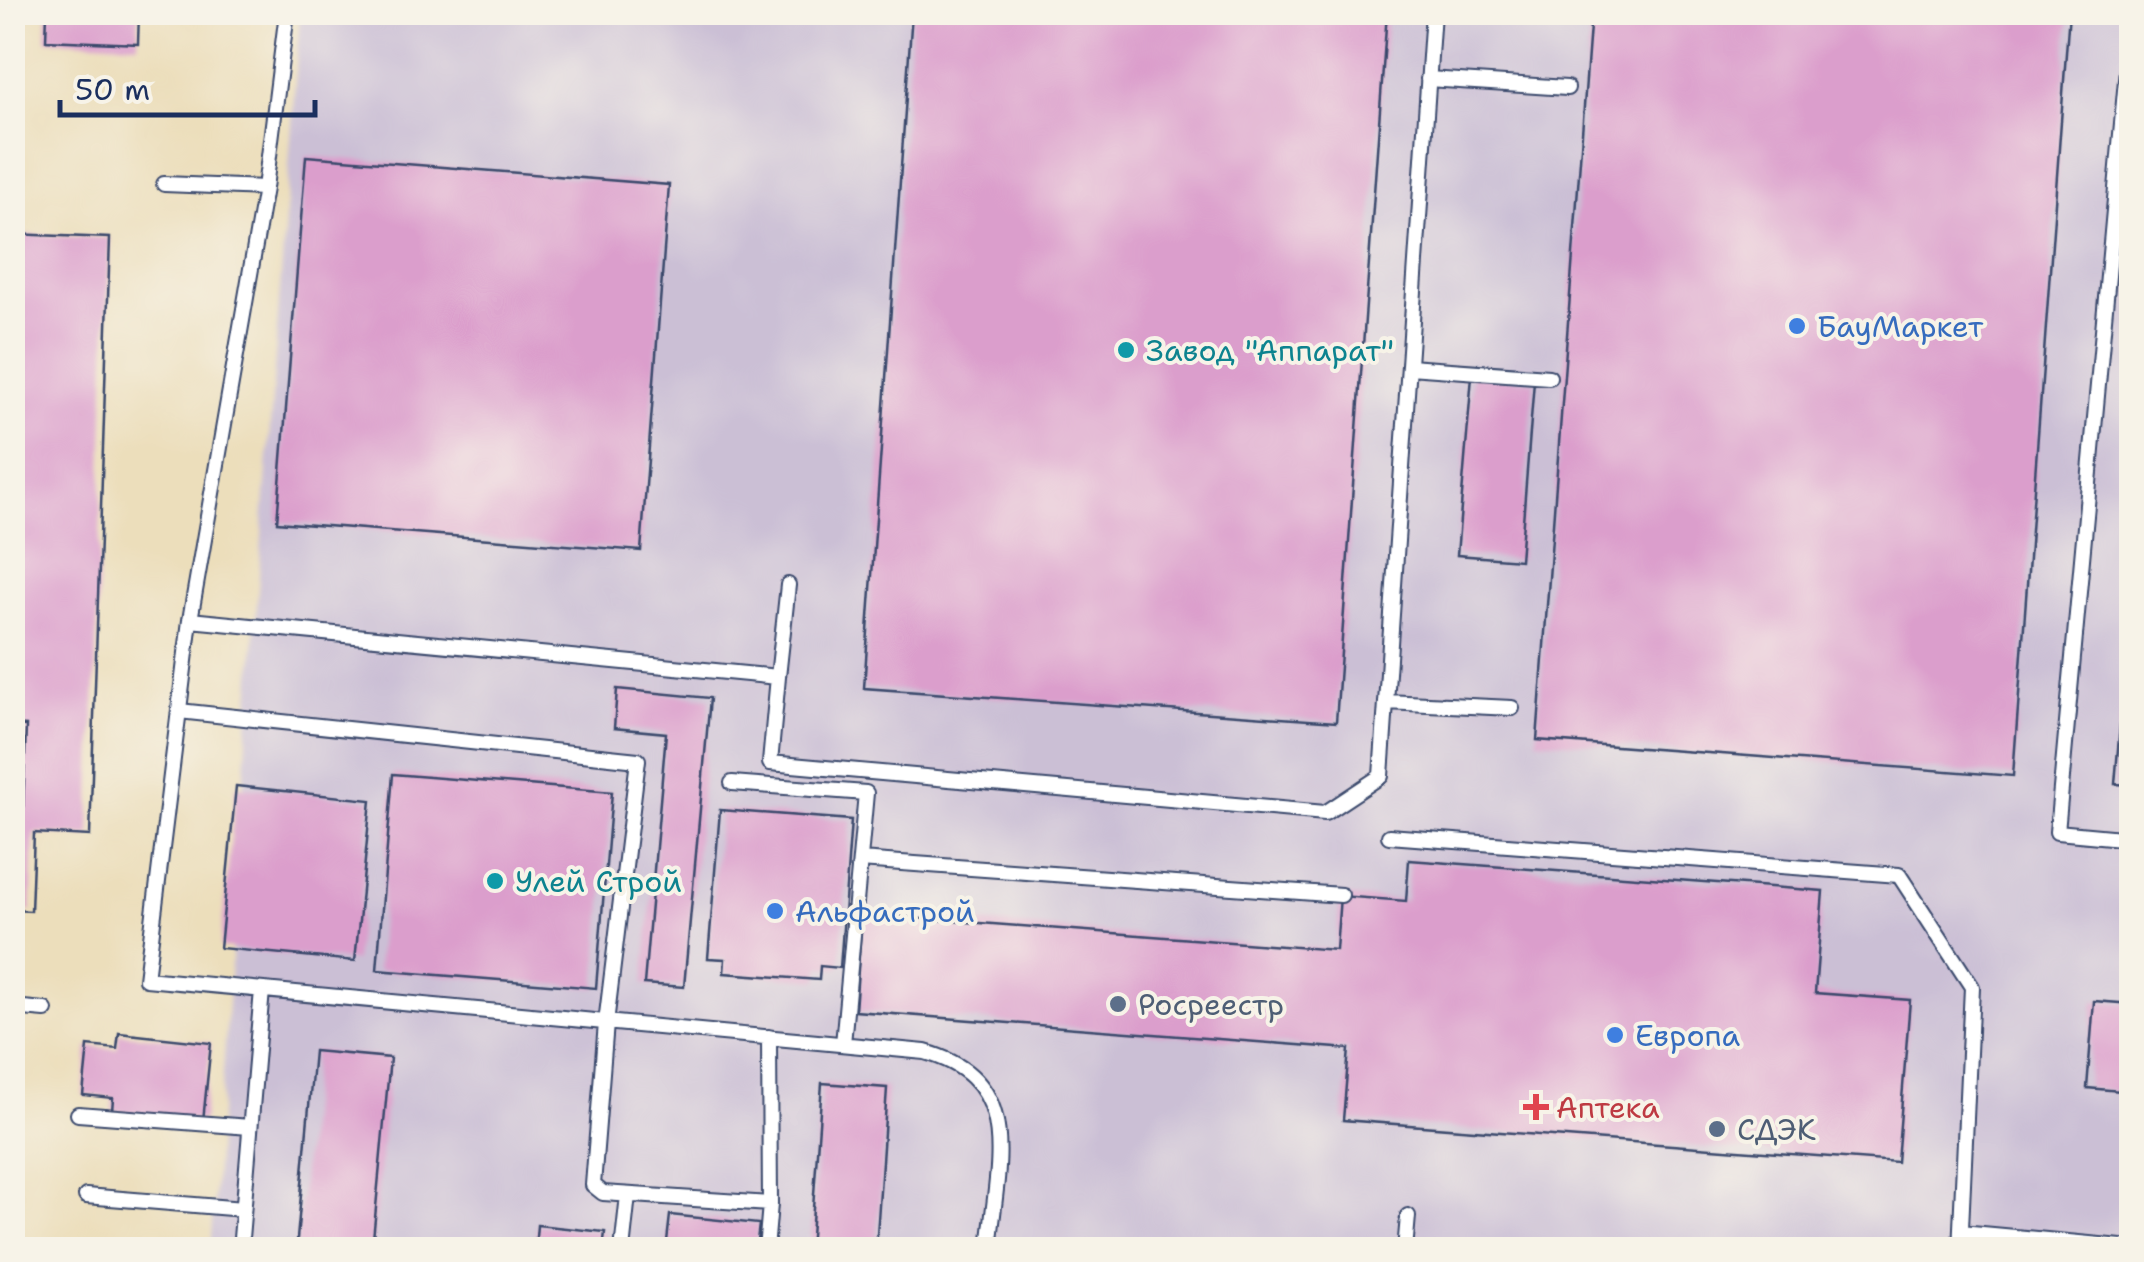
<svg xmlns="http://www.w3.org/2000/svg" width="2144" height="1262" viewBox="0 0 2144 1262" font-family="'Shantell Sans',sans-serif">
	<style>
		.industrial { fill: #cbbfd5 }
		.building { fill: #db9ecc }
		.lines { fill: none; stroke-linecap: round; stroke-linejoin: round }
		.lane-casing { stroke: #3a496c; stroke-width: 18 }
		.lane { stroke: #fff; stroke-width: 14 }
		.shop-dot { fill: #3f7fe0; stroke: #f7f3e8; stroke-width: 4 }
		.culture-dot { fill: #0f9aa8; stroke: #f7f3e8; stroke-width: 4 }
		.service-dot { fill: #5c6f8a; stroke: #f7f3e8; stroke-width: 4 }
		.health-dot { fill: #e0444e; stroke: #f7f3e8; stroke-width: 4 }
		.labels { text-anchor: middle; dominant-baseline: central; stroke-width: 8; stroke-linejoin: round; paint-order: stroke }
		.shop-label { font-size: 30px; fill: #366cbe; stroke: #f7f3e8; text-anchor: start }
		.culture-label { font-size: 30px; fill: #0d838f; stroke: #f7f3e8; text-anchor: start }
		.service-label { font-size: 30px; fill: #4e5e75; stroke: #f7f3e8; text-anchor: start }
		.health-label { font-size: 30px; fill: #be3a42; stroke: #f7f3e8; text-anchor: start }
	</style>
	<rect width="100%" height="100%" fill="#f7f3e8"/>
	<filter id="ink" filterUnits="userSpaceOnUse"><feTurbulence type="fractalNoise" baseFrequency=".01" numOctaves="2"/><feDisplacementMap in="SourceGraphic" scale="20" xChannelSelector="R" yChannelSelector="G"/><feConvolveMatrix kernelMatrix="1 2 1 2 8 2 1 2 1" color-interpolation-filters="sRGB"/></filter>
	<filter id="wash" filterUnits="userSpaceOnUse"><feTurbulence type="fractalNoise" baseFrequency=".0048" numOctaves="4" result="noise"/><feDisplacementMap in="SourceGraphic" scale="40" xChannelSelector="R" yChannelSelector="G"/><feGaussianBlur stdDeviation="2.25" result="paint"/><feColorMatrix in="noise" values="0 0 0 0 0 0 0 0 0 0 0 0 0 0 0 0 0 1.4 0 .05"/><feComposite in="paint" operator="in"/></filter>
	<g filter="url(#wash)">
		<rect width="100%" height="100%" fill="#ecdebb"/>
		<path class="industrial" d="M300 13H2131V1249L210 1250Z"/>
		<g id="blocks">
			<path class="building" d="M47 12H139L138 44 46 40Z
				M912 12H1387L1336 722 864 688Z
				M1591 12H2069L2013 776 1537 740Z
				M306 156 669 185 641 551 277 522Z
				M12 234 110 238 90 836 34 833 31 911 12 910V812L23 813 26 726 12 725Z
				M1472 376 1534 381 1520 560 1457 555Z
				M2129 619H2132V785L2115 784Z
				M617 689 710 698 684 987 644 984 666 733 614 728Z
				M393 774 612 792 596 988 377 970Z
				M236 786 371 800 355 961 220 948Z
				M720 810 851 820 840 968 820 966 819 980 724 973 725 959 708 958Z
				M1409 860 1823 891 1815 993 1910 1000 1897 1162 1343 1120 1349 1049 855 1011 862 914 1336 950 1340 896 1406 901Z
				M2094 1001 2132 1004V1092L2087 1088Z
				M119 1033 211 1043 203 1121 112 1111 113 1098 83 1095 88 1046 117 1049Z
				M314 1051 390 1058 372 1250H296Z
				M822 1083 887 1088 876 1250H810Z
				M670 1215 759 1224 756 1250H666Z
				M537 1225 605 1232 603 1250H535Z"/>
		</g>
	</g>
	<g filter="url(#ink)">
		<use href="#blocks" fill-opacity="0" stroke="#3a496c" stroke-width="2.5"/>
		<g class="lines">
			<g class="lane-casing">
				<path id="lane" d="M2132 14 2057 832 2132 839
					M1428 79 1567 88
					M164 184 265 188 190 620 146 979 925 1052C1026 1080 996 1168 989 1250
					M265 188 287 12
					M1409 367 1549 377
					M190 620 778 677 770 763 1325 813 1381 776 1433 12
					M778 677 788 585
					M1386 702 1512 708
					M179 711 638 760 606 1023 593 1185 603 1193 770 1204 766 1250
					M732 783 866 793 843 1044
					M1389 836 1899 875 1972 987 1960 1250
					M860 860 1341 895
					M12 1007 45 1010
					M769 1037 770 1204
					M78 1114 250 1127
					M86 1196 243 1209
					M1961 1232 2132 1248
					M240 1250 262 990
					M622 1250 628 1195
					M1405 1250 1408 1216"/>
			</g>
			<use href="#lane" class="lane"/>
		</g>
	</g>
	<g class="shop-dot">
		<circle cx="1797" cy="326" r="10"/>
		<circle cx="775" cy="911" r="10"/>
		<circle cx="1615" cy="1035" r="10"/>
	</g>
	<g class="culture-dot">
		<circle cx="1126" cy="350" r="10"/>
		<circle cx="495" cy="881" r="10"/>
	</g>
	<g class="service-dot">
		<circle cx="1118" cy="1004" r="10"/>
		<circle cx="1717" cy="1129" r="10"/>
	</g>
	<path class="health-dot" d="M1531 1092h10v10h10v10h-10v10h-10v-10h-10v-10h10z"/>
	<g class="labels">
		<g class="shop-label">
			<text x="1817" y="326">БауМаркет</text>
			<text x="795" y="911">Альфастрой</text>
			<text x="1635" y="1035">Европа</text>
		</g>
		<g class="culture-label">
			<text x="1146" y="350">Завод "Аппарат"</text>
			<text x="515" y="881">Улей Строй</text>
		</g>
		<g class="service-label">
			<text x="1138" y="1004">Росреестр</text>
			<text x="1737" y="1129">СДЭК</text>
		</g>
		<g class="health-label">
			<text x="1556" y="1107">Аптека</text>
		</g>
	</g>
	<rect width="2144" height="1262" fill="none" stroke="#f7f3e8" stroke-width="50"/>
	<path d="M60 100v15h255v-15" fill="none" stroke="#1b2f5e" stroke-width="5"/>
	<text x="75" y="100" font-size="30" fill="#1b2f5e" stroke="#f7f3e8" stroke-width="8" paint-order="stroke">50 m</text>
</svg>
